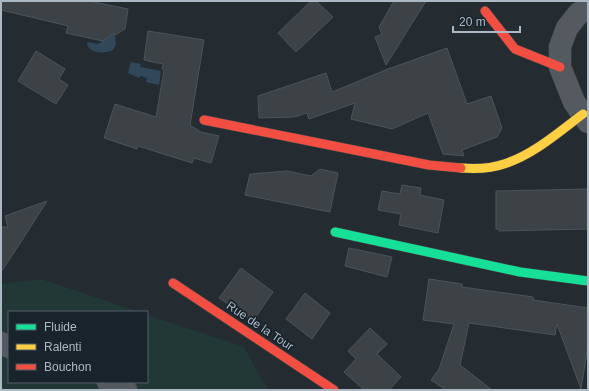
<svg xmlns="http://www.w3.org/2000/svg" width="589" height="391" viewBox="0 0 589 391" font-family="Arial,sans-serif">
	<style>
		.green { fill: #223837 }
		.water { fill: #31485b }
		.building { fill: #3c4246; stroke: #4b545a }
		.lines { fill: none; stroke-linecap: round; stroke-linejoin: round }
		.street-casing { stroke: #42484c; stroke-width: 23 }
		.fast-casing { stroke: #42484c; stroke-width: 10 }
		.slow-casing { stroke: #42484c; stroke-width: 10 }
		.jam-casing { stroke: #42484c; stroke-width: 10 }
		.street { stroke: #545a60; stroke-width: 22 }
		.fast { stroke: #16e098; stroke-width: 9 }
		.slow { stroke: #ffcf43; stroke-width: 9 }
		.jam { stroke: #f24e42; stroke-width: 9 }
		.labels { text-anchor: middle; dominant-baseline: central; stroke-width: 3.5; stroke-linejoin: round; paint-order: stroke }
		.street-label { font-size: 12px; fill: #acb9c4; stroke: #18232c }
	</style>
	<rect width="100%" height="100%" fill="#252c31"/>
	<path class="green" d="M41 279 139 312H9V382H147V315L244 347 268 390H1V284Z"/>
	<path class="water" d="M113 34 115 35 116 45 113 50C105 54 87 54 87 42L98 44Z
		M131 62 141 64 140 67 161 71 159 85 146 82 147 78 140 76 139 78 128 73Z"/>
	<path class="building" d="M1 1H89L128 9 125 29 115 35 113 34 103 41 66 33 68 26 1 10Z
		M311 1H316L333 17 296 52 278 33Z
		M394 1H426L386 65 375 37 382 34 379 27Z
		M148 31 204 40 190 125 201 132 219 136 211 163 194 158 192 163 138 146 137 149 104 138 115 104 156 117 164 70 162 69 163 64 144 60Z
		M447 48 467 104 491 96 502 128 497 137 462 150 464 156 443 154 428 113 392 129 351 119 355 103 309 119 307 113 294 117 259 118 258 96 326 73 332 92 388 69Z
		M36 51 65 69 59 79 68 85 56 104 18 81Z
		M320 169 338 173 330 212 245 195 250 174 287 171 311 176Z
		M402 185 421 188 420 195 444 200 438 233 399 225 401 214 378 210 382 191 400 194Z
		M588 189V229L499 231V229H496V191Z
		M47 201 19 245 1 272V227H8L5 216Z
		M349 248 392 257 387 277 345 266Z
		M241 268 273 292 253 321 219 298Z
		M429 279 462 284V287L533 297V300L588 308V345L581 389 557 324 555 335 469 323 460 365 492 390H446L431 380 439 369 454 324 423 320Z
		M305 293 330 313 312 339 286 319Z
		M370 328 387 344 377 354 401 377 389 390H364L344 372 356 359 348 351Z"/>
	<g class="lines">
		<g class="street-casing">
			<path id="street" d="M588 9 579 13 567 28 560 47V67L574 102 588 122
				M1 343 9 347
				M108 382 126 390"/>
		</g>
		<g class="fast-casing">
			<path id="fast" d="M335 232 520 272 588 281"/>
		</g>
		<g class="slow-casing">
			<path id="slow" d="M461 168C475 169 490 169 504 164 533 155 559 132 583 114"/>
		</g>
		<g class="jam-casing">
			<path id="jam" d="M485 11 515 49 560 67
				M204 120 429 165 461 168
				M173 283 334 390"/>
		</g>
		<use href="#street" class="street"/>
		<use href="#fast" class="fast"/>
		<use href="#slow" class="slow"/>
		<use href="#jam" class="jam"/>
	</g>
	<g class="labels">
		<g class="street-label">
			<text transform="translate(260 326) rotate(34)">Rue de la Tour</text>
		</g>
	</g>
	<rect width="589" height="391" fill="none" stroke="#acb9c4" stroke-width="4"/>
	<rect x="8" y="311" width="140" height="72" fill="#18232c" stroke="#535f69"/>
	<rect x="16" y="324" width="20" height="6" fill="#16e098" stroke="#535f69"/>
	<text x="44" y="331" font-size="12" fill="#acb9c4">Fluide</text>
	<rect x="16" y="344" width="20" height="6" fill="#ffcf43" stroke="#535f69"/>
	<text x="44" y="351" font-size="12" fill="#acb9c4">Ralenti</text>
	<rect x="16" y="364" width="20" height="6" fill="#f24e42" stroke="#535f69"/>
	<text x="44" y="371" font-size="12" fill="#acb9c4">Bouchon</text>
	<path d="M453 26v6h67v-6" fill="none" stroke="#acb9c4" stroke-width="2"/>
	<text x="459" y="26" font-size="12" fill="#acb9c4" stroke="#18232c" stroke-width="3" paint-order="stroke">20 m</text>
</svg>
